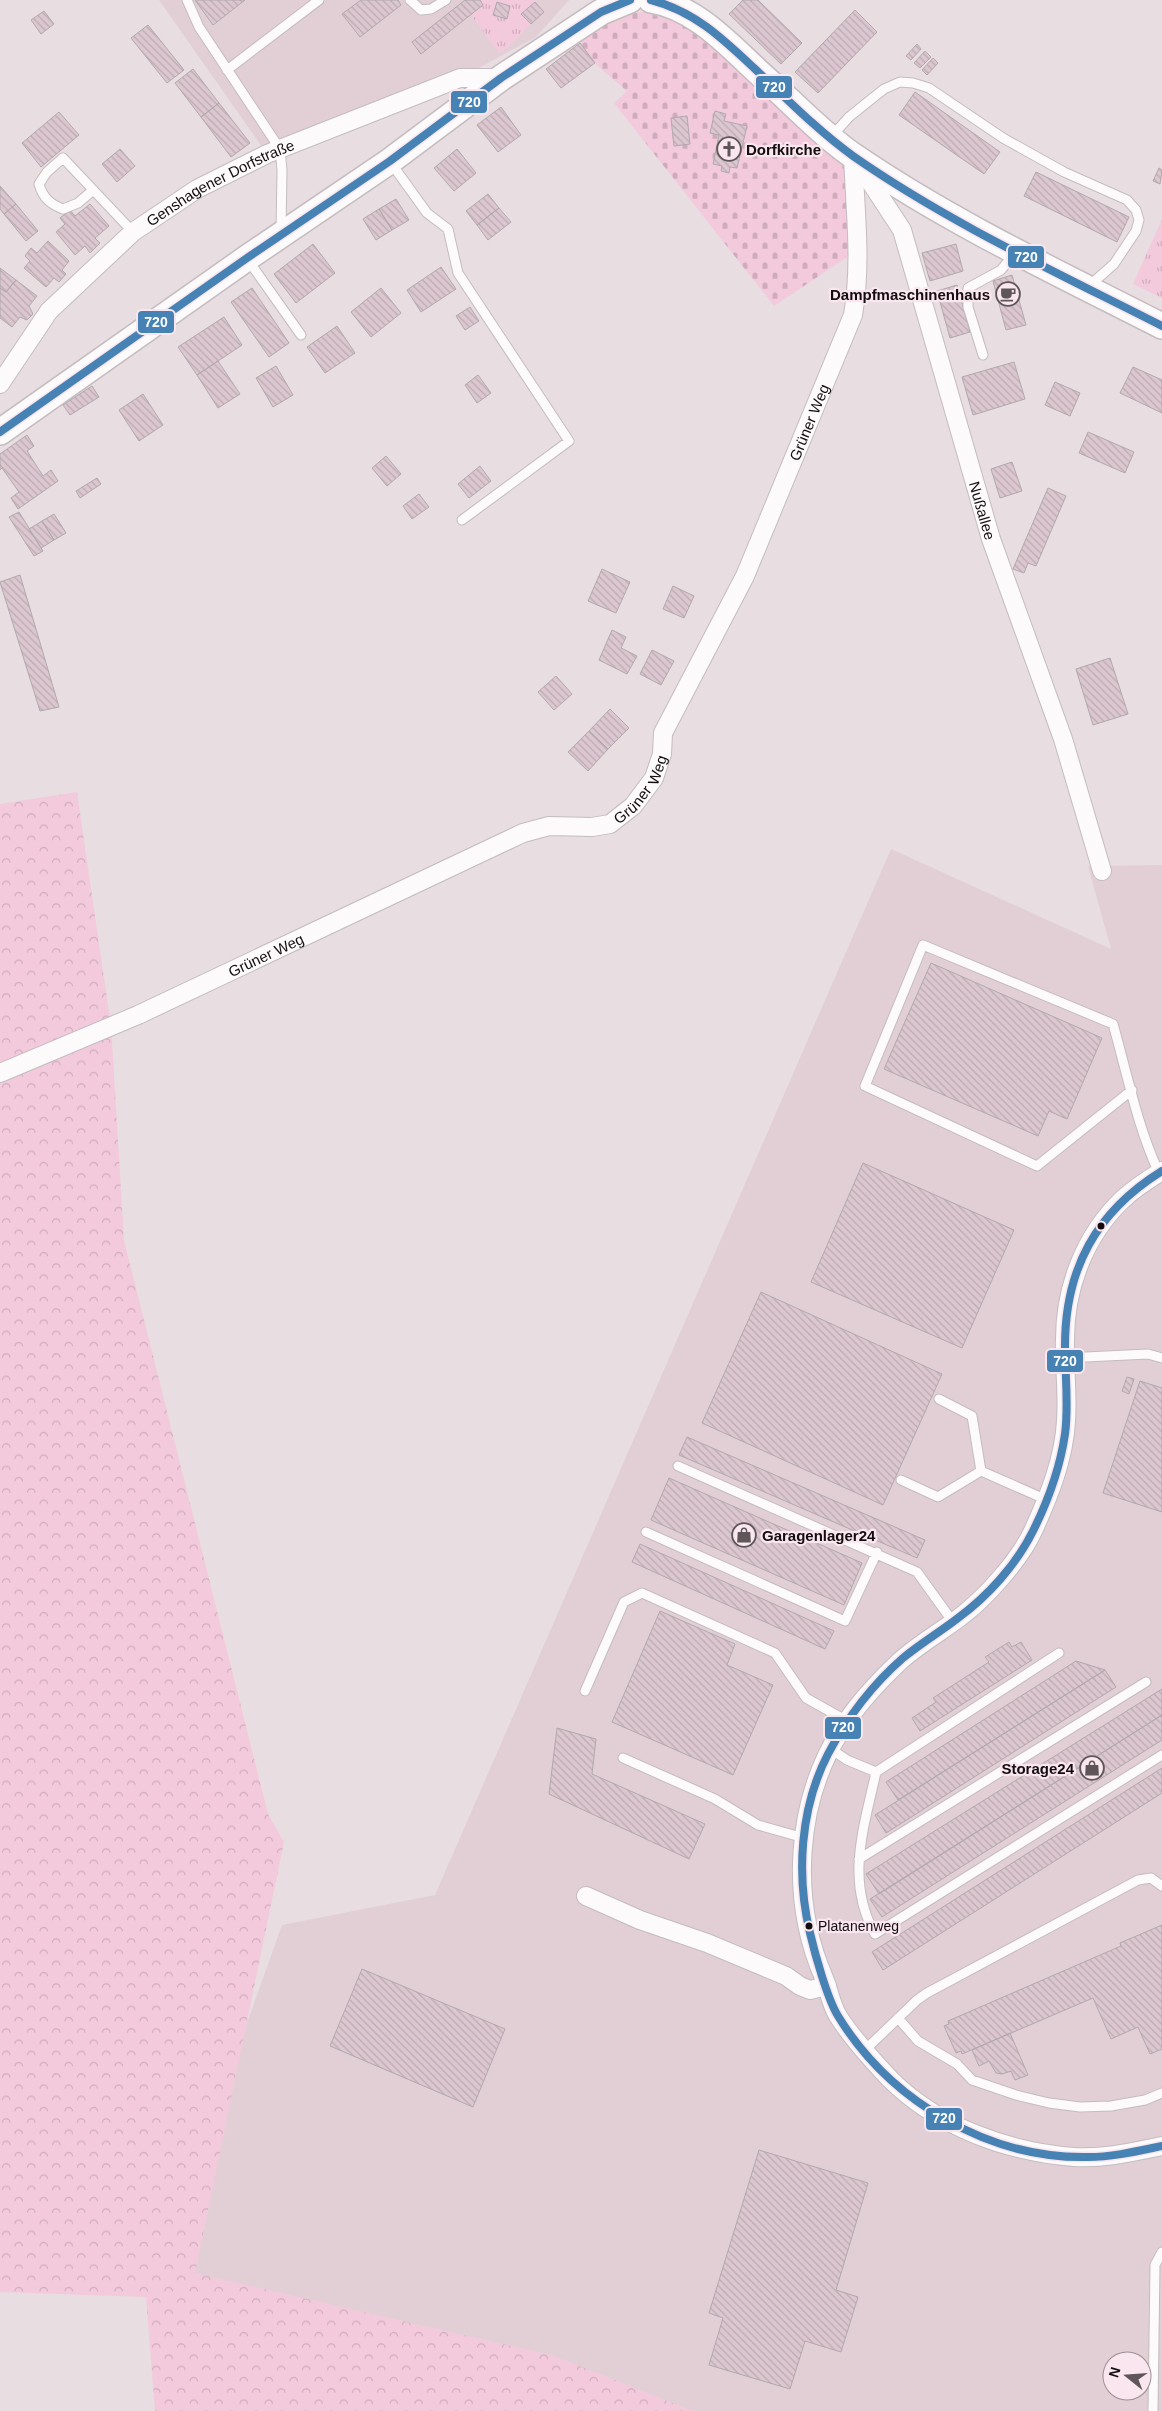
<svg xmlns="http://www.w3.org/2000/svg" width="1162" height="2411" viewBox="0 0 1162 2411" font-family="Helvetica,sans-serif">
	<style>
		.built { fill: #e2cfd6; fill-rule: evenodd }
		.grass { fill: url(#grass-tufts) }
		.forest { fill: url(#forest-crowns) }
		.cemetery { fill: url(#cemetery-stones) }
		.building { fill: url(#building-back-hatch); stroke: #b0a9ac }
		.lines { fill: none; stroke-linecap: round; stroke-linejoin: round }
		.lane-casing { stroke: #c4bcbf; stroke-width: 11 }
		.street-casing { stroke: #c4bcbf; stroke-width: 20 }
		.secondary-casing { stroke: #c4bcbf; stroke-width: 28 }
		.lane { stroke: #fcfafa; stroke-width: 9 }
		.street { stroke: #fcfafa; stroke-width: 18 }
		.secondary { stroke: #fcfafa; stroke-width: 25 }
		.bus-1-casing { stroke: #f9e6ee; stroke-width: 11 }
		.bus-1 { stroke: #4682b4; stroke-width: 8 }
		.bus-dot { fill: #130d10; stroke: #f9e6ee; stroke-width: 2 }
		.labels { text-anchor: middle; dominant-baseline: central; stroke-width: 4.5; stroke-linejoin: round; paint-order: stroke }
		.bus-label { font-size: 14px; fill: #130d10; stroke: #f9e6ee; text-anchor: start }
		.poi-label { font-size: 15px; font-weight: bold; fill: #130d10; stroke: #f9e6ee; text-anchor: start }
		.street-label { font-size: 15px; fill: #130d10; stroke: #f9e6ee }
		.line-badge { stroke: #f9e6ee; stroke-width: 2 }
		.badge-label { font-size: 14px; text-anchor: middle; font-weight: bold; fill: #fff }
	</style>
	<defs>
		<pattern id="grass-tufts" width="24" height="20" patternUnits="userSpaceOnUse" patternTransform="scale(1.25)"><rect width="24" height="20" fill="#f3cadc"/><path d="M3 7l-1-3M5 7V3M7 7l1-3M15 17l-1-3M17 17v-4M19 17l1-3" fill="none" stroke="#cfacbc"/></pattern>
		<pattern id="forest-crowns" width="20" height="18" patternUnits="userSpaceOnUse" patternTransform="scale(1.25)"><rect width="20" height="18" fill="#f3cadc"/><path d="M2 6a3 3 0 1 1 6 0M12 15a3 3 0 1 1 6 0" fill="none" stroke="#cfacbc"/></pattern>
		<pattern id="cemetery-stones" width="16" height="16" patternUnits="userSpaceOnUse" patternTransform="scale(1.25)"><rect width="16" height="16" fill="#f3cadc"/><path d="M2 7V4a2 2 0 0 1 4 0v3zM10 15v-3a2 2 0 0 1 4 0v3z" fill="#cfacbc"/></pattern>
		<pattern id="building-back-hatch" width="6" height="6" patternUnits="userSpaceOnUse" patternTransform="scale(1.25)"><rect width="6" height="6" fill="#dcc7d0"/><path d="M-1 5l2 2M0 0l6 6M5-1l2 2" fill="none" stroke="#bcaab2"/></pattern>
	</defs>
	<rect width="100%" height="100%" fill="#e8dde1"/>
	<path class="built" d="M159 0H569L536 37 460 78 267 154Z
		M891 849 1111 949 1088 866 1162 865V2411H400L161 2264 282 1925 435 1895ZM1112 2361H1142V2391H1112Z"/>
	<path class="grass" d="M480 0H537L522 14 531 24 507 48 499 53 471 15 483 5Z
		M1162 219V298L1133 284Z"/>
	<path class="forest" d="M77 792 111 1026 124 1240 268 1814 284 1842 195 2273 554 2356 693 2411H155L146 2297 0 2292V804Z"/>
	<path class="cemetery" d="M645 12 681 23 696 31 844 162 849 177 851 250 846 258 774 306 614 103 627 91C610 76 585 59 578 37L627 13Z"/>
	<path class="building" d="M195 0H245L213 25Z
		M361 0H398L401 5 360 37 342 14Z
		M465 0H480L483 5 421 54 412 42Z
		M743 0H758L802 43 781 64 729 14Z
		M497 2 510 6 507 19 493 15Z
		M535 2 544 12 531 24 521 14Z
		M855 10 877 32 818 93 795 72Z
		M44 11 54 24 41 34 31 20Z
		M148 25 184 70 167 83 131 38Z
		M580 43 595 63 561 88 546 69Z
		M917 44 921 49 911 60 906 56Z
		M925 51 931 57 920 68 914 63Z
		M933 58 938 63 927 75 922 70Z
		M193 69 219 103 201 117 175 83Z
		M915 92 1000 152 984 174 899 115Z
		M219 103 250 143 231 157 201 117Z
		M501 107 521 135 498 152 477 125Z
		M715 111 726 114 724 121 747 126 737 168 730 167 729 173 721 171 722 166 713 164 719 135 710 133Z
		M59 112 79 135 41 167 22 143Z
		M687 116 690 144 674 146 671 118Z
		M120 149 135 166 117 182 102 164Z
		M457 149 476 173 454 191 434 168Z
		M1159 168 1162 170 1160 184 1153 181Z
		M1036 172 1129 217 1117 242 1024 196Z
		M0 186 16 204 4 214 0 209Z
		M488 194 499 208 477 225 466 211Z
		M396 199 409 220 392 230 379 209Z
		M16 204 38 231 26 241 4 214Z
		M90 204 109 226 95 238 100 243 90 253 85 246 75 255 56 232 65 224 60 218 70 210 75 216Z
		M499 208 511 222 488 240 477 225Z
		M379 209 392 230 376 240 363 219Z
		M48 241 69 261 62 270 66 274 59 282 54 278 46 287 24 268 30 261 25 256 31 248 37 253Z
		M313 244 335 273 296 303 274 274Z
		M956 244 963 271 930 281 922 253Z
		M441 267 456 289 421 312 407 290Z
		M0 268 16 280 6 292 0 288Z
		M1012 275 1026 325 1006 330 993 281Z
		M16 280 37 296 29 306 33 314 27 320 20 317 12 327 0 318V288L6 292Z
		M957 285 970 332 950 338 937 291Z
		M252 288 289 343 269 357 231 302Z
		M381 288 401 313 371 337 351 312Z
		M470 307 479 321 465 330 456 316Z
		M224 317 242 345 197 375 178 347Z
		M337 326 355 353 325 373 307 347Z
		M218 361 240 394 218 408 197 375Z
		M1014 362 1025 399 973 415 962 377Z
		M276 366 293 395 273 407 256 378Z
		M1133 367 1162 380V413L1120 393Z
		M478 375 491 393 477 403 465 385Z
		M1055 382 1080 393 1070 416 1045 405Z
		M92 386 99 397 70 415 63 405Z
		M143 394 163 425 139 441 119 410Z
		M1088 432 1134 452 1125 473 1079 453Z
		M27 435 34 446 27 451 43 476 51 470 58 481 18 509 11 498 19 492 2 468 0 470V454Z
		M386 456 401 474 387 486 372 468Z
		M1012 462 1022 491 1000 498 991 469Z
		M480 466 491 481 469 498 458 484Z
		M97 478 101 484 80 498 76 491Z
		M1048 488 1066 496 1036 566 1028 563 1024 573 1013 569Z
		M419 494 429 507 412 519 403 506Z
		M19 512 43 551 34 556 9 517Z
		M54 514 66 533 54 540 42 521Z
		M42 521 54 540 41 548 29 529Z
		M602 569 630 582 616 613 588 601Z
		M20 575 59 707 40 711 0 582Z
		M673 586 694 596 684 618 663 609Z
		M612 630 626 637 621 648 637 656 627 674 599 660Z
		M652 650 674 661 661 685 640 674Z
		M1110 658 1128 714 1093 725 1076 669Z
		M556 676 572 694 554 710 538 692Z
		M610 709 629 728 608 749 589 731Z
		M589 731 608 749 588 771 568 752Z
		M931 963 1102 1038 1067 1119 1049 1111 1038 1136 884 1069Z
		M863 1163 1014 1230 962 1348 811 1282Z
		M761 1292 942 1374 883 1505 702 1423Z
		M1127 1377 1134 1379 1129 1394 1122 1391Z
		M1140 1381 1162 1388V1512L1103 1493Z
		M687 1437 925 1540 917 1558 679 1455Z
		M669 1478 862 1563 844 1605 651 1520Z
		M640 1544 834 1631 825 1649 632 1562Z
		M660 1611 735 1644 727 1665 773 1685 733 1775 612 1722Z
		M1009 1642 1012 1647 1021 1642 1032 1660 920 1731 912 1718 936 1702 933 1698 989 1662 985 1657Z
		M1076 1661 1105 1670 898 1800 886 1782Z
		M1105 1670 1116 1687 886 1833 875 1815Z
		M1162 1689V1715L879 1894 866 1874Z
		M1162 1715V1740L882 1917 870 1899Z
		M557 1728 596 1739 592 1774 705 1824 689 1859 549 1794Z
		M1162 1768V1793L883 1970 872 1952Z
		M1162 1925V2049L1150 2054 1138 2027 1111 2039 1093 1998 962 2054 961 2051 956 2053 944 2026 949 2024 948 2021 1121 1946 1120 1943Z
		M362 1969 505 2029 473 2107 330 2046Z
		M1010 2033 1028 2075 1015 2080 1011 2071 1002 2074 996 2073 989 2061 979 2066 972 2050Z
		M759 2150 868 2183 836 2290 858 2297 841 2352 805 2341 790 2389 709 2365 723 2318 709 2313Z"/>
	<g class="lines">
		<g class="lane-casing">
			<path id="lane" d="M187 0 199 27 280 149 282 170 281 230
				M410 0 421 10 431 9 446 0
				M227 70 319 0
				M832 136 849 117 884 89 900 82 913 83 929 88 1003 138 1064 172 1127 200 1136 210 1139 220 1136 231 1114 264 1089 286
				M391 163 427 213 448 229 458 273 569 441 462 520
				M92 191 78 203 63 209C50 204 43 198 39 184L47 172 63 158 133 232
				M248 260 301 335
				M983 355 968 307V288L1001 270 1015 253
				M1132 1090 1037 1166 865 1086 923 945 1113 1024C1127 1073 1137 1126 1159 1173
				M1065 1358 1148 1354 1162 1358
				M939 1399 972 1416 981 1471
				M678 1466 917 1572 953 1622
				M901 1480 938 1497 981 1471 1047 1500
				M646 1532 845 1621 877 1552
				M585 1691 624 1602 642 1593 775 1653 806 1698 847 1721
				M831 1749 847 1760 876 1772C864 1828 845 1880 875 1934L1162 1755
				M623 1758 715 1799 758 1825 804 1838
				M876 1772 1059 1653
				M859 1859 1146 1682
				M898 2018 918 2041 957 2064 972 2080 1016 2095 1049 2103 1080 2107 1111 2106 1145 2100 1162 2093
				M865 2050 917 2000 927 1993 1138 1880 1151 1878 1162 1886
				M1153 2411 1155 2265 1162 2252"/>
		</g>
		<g class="street-casing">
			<g id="street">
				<path id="s1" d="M858 163 902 230 991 539 1063 739 1102 871"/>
				<path id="s2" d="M0 384 49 311 133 232 197 189 267 154 460 78H501"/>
				<path id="s3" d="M0 1073 138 1015 523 833 549 826 592 827 610 824 633 806 654 778 662 754 663 733 745 576 853 315C862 262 855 210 853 156"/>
				<path d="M1162 1171C1149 1179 1135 1188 1123 1199 1085 1235 1065 1287 1065 1339 1064 1366 1068 1393 1066 1421 1064 1459 1049 1496 1033 1531 1020 1559 988 1595 964 1614 943 1631 918 1644 898 1663 878 1682 856 1706 841 1730 795 1803 790 1900 824 1978 829 1990 831 2005 838 2016 852 2038 872 2060 890 2079 938 2127 1008 2152 1074 2157 1104 2159 1133 2152 1162 2146"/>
				<path d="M586 1896 640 1920 707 1943 786 1976 800 1986 810 1990 827 1986"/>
			</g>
		</g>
		<g class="secondary-casing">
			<path id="secondary" d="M651 0C699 8 732 49 767 80 794 104 825 137 855 157 950 222 1060 274 1162 326
				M0 432 247 258 390 161 501 78 601 12 630 0"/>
		</g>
		<use href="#lane" class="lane"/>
		<use href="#street" class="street"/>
		<use href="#secondary" class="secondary"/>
		<g class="bus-1-casing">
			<path id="bus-1" d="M651 0C694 11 722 38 754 68 786 98 817 130 853 156 949 223 1058 273 1162 326
				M0 432 247 258 390 161 501 78 601 12 630 0
				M1162 1171C1096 1212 1065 1269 1065 1346 1065 1376 1069 1405 1065 1434 1060 1468 1048 1501 1033 1531 1016 1565 988 1596 958 1618 940 1632 921 1643 903 1658 872 1685 847 1718 828 1754 800 1808 796 1875 810 1933 815 1954 827 1998 838 2016 890 2101 988 2159 1088 2157 1113 2157 1138 2151 1162 2146"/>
		</g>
		<use href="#bus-1" class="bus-1"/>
	</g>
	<defs>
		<g id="church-ring" transform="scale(1.25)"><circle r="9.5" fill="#f9e6ee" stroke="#5e5659" stroke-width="1.5"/><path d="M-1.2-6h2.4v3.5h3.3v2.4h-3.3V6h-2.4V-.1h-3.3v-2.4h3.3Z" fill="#5e5659"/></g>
		<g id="cafe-ring" transform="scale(1.25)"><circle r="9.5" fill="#f9e6ee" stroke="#5e5659" stroke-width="1.5"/><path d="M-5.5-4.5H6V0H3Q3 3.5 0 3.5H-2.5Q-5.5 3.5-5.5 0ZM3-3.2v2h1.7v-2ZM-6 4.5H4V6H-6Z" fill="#5e5659"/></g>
		<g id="shop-ring" transform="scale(1.25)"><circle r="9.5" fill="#f9e6ee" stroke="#5e5659" stroke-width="1.5"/><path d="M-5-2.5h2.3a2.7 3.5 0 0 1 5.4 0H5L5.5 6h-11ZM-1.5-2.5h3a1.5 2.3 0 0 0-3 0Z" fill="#5e5659"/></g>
	</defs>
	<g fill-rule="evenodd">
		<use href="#church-ring" x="729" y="149"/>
		<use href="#cafe-ring" x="1008" y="294"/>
		<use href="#shop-ring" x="744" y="1535"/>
		<use href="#shop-ring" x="1092" y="1768"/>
	</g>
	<g class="bus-dot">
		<circle cx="1101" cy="1226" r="4.5"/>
		<circle cx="809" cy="1926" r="4.5"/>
	</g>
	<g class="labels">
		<g class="bus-label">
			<text x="818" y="1926">Platanenweg</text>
		</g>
		<g class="poi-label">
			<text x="746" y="149">Dorfkirche</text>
			<text x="990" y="294" text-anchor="end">Dampfmaschinenhaus</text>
			<text x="762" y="1535">Garagenlager24</text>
			<text x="1074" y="1768" text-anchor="end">Storage24</text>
		</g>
		<g class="street-label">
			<text stroke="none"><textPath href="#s2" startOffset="304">Genshagener Dorfstraße</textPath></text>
			<text stroke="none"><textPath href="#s3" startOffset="1118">Grüner Weg</textPath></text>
			<text stroke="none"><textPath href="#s1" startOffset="372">Nußallee</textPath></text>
			<text stroke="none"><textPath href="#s3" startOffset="711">Grüner Weg</textPath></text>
			<text stroke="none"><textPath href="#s3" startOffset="291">Grüner Weg</textPath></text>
		</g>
	</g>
	<g class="line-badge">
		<rect x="755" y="75" width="38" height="24" rx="5" fill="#4682b4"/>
		<rect x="450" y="90" width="38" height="24" rx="5" fill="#4682b4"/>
		<rect x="1007" y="245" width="38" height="24" rx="5" fill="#4682b4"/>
		<rect x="137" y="310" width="38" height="24" rx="5" fill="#4682b4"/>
		<rect x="1046" y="1349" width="38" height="24" rx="5" fill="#4682b4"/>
		<rect x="824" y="1716" width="38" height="24" rx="5" fill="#4682b4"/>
		<rect x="925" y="2107" width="38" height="24" rx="5" fill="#4682b4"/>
	</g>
	<g class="badge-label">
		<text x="774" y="92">720</text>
		<text x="469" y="107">720</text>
		<text x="1026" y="262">720</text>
		<text x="156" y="327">720</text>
		<text x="1065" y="1366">720</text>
		<text x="843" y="1732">720</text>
		<text x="944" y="2123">720</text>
	</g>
	<g transform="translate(1127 2376) rotate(287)"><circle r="24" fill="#f9e6ee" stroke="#9d8f95"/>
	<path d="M0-4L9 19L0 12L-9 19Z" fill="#5e5659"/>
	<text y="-8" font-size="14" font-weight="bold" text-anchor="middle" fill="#130d10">N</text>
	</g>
</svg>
